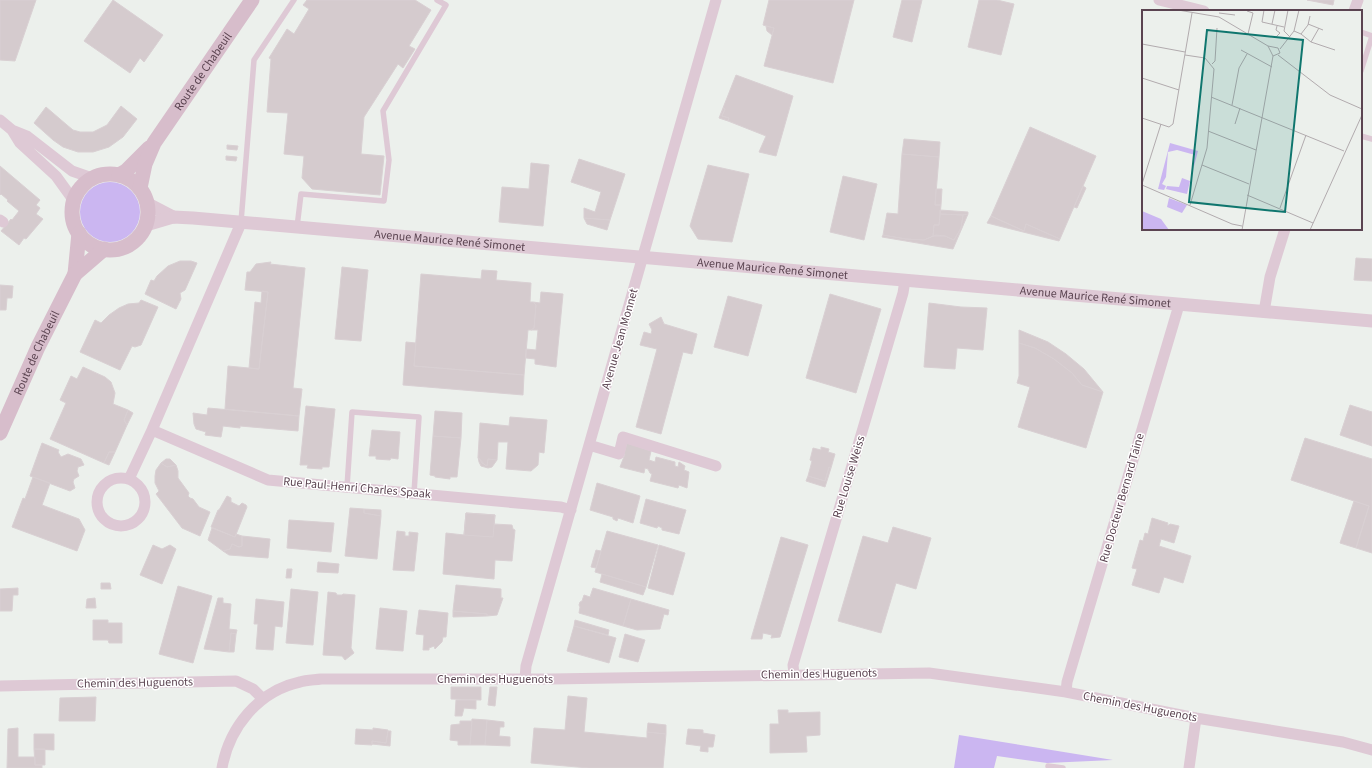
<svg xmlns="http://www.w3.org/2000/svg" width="1372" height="768" viewBox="0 0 1372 768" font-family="'Source Sans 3',sans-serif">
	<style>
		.green { fill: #cbb6f1 }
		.building { fill: #d5cbce; stroke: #d9d0d3 }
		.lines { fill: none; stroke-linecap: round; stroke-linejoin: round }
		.service { stroke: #dec9d5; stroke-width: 5.5 }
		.minor { stroke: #dec9d5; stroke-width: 11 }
		.tertiary { stroke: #dec9d5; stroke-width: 13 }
		.secondary { stroke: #d7bdcb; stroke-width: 15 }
		.labels { text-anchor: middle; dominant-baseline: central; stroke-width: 3; stroke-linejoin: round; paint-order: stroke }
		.street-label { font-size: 12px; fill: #5b4451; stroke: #fff }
		.inset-road { fill: none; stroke: #b2abae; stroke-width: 1 }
		.view { fill: #0f766e; fill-opacity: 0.15; stroke: #0f766e; stroke-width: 2 }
		.inset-edge { fill: none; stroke: #5b4451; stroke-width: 2 }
	</style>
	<rect width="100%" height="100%" fill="#ecf0ec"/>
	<path class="green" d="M80 212a30 30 0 1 1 60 0a30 30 0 1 1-60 0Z
		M959 735 1113 760 1047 763 997 756 994 768H954Z"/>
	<path class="building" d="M0 0H36L15 61 0 60Z
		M113 0 163 35 144 62 140 58 130 73 84 41Z
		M307 0H415L431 10 409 46 415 49 403 68 398 64 364 117 361 154 384 156 380 195 312 189 302 178 304 156 284 154 288 113 267 112 271 59 269 58 287 29 294 34 309 9 303 5Z
		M769 0H854L833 83 764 66 774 28 763 25Z
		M902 0H922L912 42 893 37Z
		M979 0H997L1014 4 1001 55 968 47Z
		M1307 0H1334L1333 5Z
		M766 26 774 28 772 35 767 31Z
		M736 75 793 96 776 156 759 152 766 136 728 121 729 118 722 116 725 109 723 108Z
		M121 106 137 119 123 137 109 147 93 152H78L63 147 53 140 34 123 46 107 67 125 73 130 80 132H93L107 125Z
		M723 108 725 109 722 116 729 118 728 121 719 118Z
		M1030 127 1096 156 1060 239 1026 224 1024 231 991 216Z
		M904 139 940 142 939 157 902 154Z
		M227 145 238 146 237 150 227 149Z
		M902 154 939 157 935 205H941L939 225H934L933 236 924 240 906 239 883 235 887 213 898 214Z
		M226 156 237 157 236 161 226 160Z
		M579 159 625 174 610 220 584 218V208L595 212 601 192 571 182Z
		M531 163 549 165 543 226 499 222 502 187 529 189Z
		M708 165 749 174 732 242 698 239 690 226Z
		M0 166 40 200 36 205 40 208 36 214 43 219 26 239 24 238 19 245 1 231 11 219 12 220 19 211 7 201 8 200 1 194 0 195Z
		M843 176 877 184 864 240 830 232Z
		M1083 186 1086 188 1077 208 1074 207Z
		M936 189H942L941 205H935Z
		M940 210 968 212V214L963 215 940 214Z
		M940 214 963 215 961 228 954 240 945 236H933L934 225H939Z
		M968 214 953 249 882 237 883 235 906 239 924 240 936 235 945 236 954 240 961 228 963 215Z
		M991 216 1024 231 1026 224 1060 239 1059 241 987 223Z
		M584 218 610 220 607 230 587 224Z
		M1356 258 1372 259V281L1354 280Z
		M180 261H191L197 263 185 290 180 293 181 299 176 309 145 294 151 280 154 281 157 276 168 266Z
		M271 262 270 264 305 268 293 388 302 389 299 416 225 409 228 366 259 369 268 292 245 290 247 272H250L256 264Z
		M342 267 368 270 361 341 335 339Z
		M482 270 497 271 496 280 531 283 530 302H533L536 305 534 328 531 330H528L524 375 414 366 421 274 481 279Z
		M0 285 13 286 12 298H7L6 310H0Z
		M262 291 268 292 259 369 249 368 255 302 261 303Z
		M541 292 563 294 556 367 535 364V359L526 358V349L536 350 538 330H531L534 328 536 305 533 302 540 303Z
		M830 294 881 309 856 393 806 378Z
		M728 296 762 305 748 356 714 347Z
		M141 300 158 307 141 345 135 347 132 346 120 370 80 352 95 320 101 323 109 315 119 308 128 304 139 303Z
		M929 303 961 307 987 308 983 350 957 348 955 369 924 367Z
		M661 317 664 324 697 334 692 354 683 352 661 434 636 427 657 349 640 345 644 332 651 334 652 330 649 324Z
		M1019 330 1048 342 1066 354 1084 369 1103 392 1082 385 1072 373 1054 359 1035 348 1019 343Z
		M406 342 416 343 414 366 524 375 523 395 403 385Z
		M1019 343 1035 348 1054 359 1072 373 1082 385 1103 392 1086 448 1018 427 1030 387 1017 383 1019 376Z
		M83 367 105 377 111 382 115 393 113 404 128 410 124 420 127 425 115 452H109L104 463 50 439 66 403 60 400 71 376 77 379Z
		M1350 405 1372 412V446L1340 435Z
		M306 406 335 409 329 467H322V469L307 468 308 465H300Z
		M208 408 299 416 298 431 240 426V428L223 426 221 437 205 435 206 432 196 429 194 424 193 413 207 415Z
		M128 410 133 413 127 425 124 420Z
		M435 411 462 413 461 438 433 436Z
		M510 417 547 420 544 453 539 452 538 465 531 471 506 469 508 442H498L497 460 488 459 487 466 482 463 478 457 480 423 509 426Z
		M372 430 400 432 398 459 391 458 390 460 376 459V456H369Z
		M433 436 461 438 457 477H450V479L435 477V476L430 475Z
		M1305 438 1372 459V553L1356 548 1369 506 1291 480Z
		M42 443 59 450 58 452 61 457 68 454 81 459 84 465 78 467 77 471 79 476 74 479 73 482 75 488 70 491 30 476Z
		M627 443 651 451 649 460 655 462 656 457 675 462V466L678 467 679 462 685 466 684 470 689 472 687 488 679 485 678 488 650 481 652 474 650 473 648 469 645 468 644 473 620 467 625 454H624Z
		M821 447 829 449 828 452 835 454 831 468 829 467 825 481 808 476 812 461 810 460 813 448 821 450Z
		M109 452H115L109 465 104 463Z
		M478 457 485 465 487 466 488 459 497 460 492 467 488 468 481 466 479 462Z
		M166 459H170L176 465 167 467 161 463Z
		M161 463 167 467 176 465 178 471V478L189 493 188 496 190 498 193 499 199 507 210 512 200 536 182 528 156 494 159 491 155 483V476L156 470Z
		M829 467 831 468 825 487 806 481 808 476 825 481Z
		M33 477 50 483 42 505 79 519 85 530 77 551 12 527 23 498 25 499Z
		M597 483 640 496 633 523 618 518 617 521 613 519V517L590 510Z
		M227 496 231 498V502L239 506 242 503 246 505 247 507 235 537 211 527 218 510H219Z
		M646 499 686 510 679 534 662 530V528L658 526 657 528 640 523Z
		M1354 501 1369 506 1356 548 1340 543Z
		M350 508 364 509V513L381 516 377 559 345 556Z
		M364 509 381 510V516L364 513Z
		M466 513 495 515 494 524 512 525 513 529 515 530 512 561 495 560 494 579 443 574 446 533 464 535Z
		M466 513 495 515 493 537 464 535Z
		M1152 518 1168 523 1167 525H1169L1170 524 1179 526 1174 543 1161 539 1159 546 1191 556 1183 583 1164 577 1159 593 1132 585 1137 569 1132 568 1140 540 1143 541 1145 533 1148 534Z
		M289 520 334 523 331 552 287 548Z
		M893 527 931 538 916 589 896 583 881 633 838 621 863 536 888 543Z
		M212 528 235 537 236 534 242 536V546L239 547 232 544 230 549 223 551 208 540Z
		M397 531 405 532V536H409V532L418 533 414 571 393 570Z
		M607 531 658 545 646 587 595 572Z
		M242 536 270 539 268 558 229 555 223 551 230 549 232 544 239 547 242 546Z
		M781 537 808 545 780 637 771 638 772 635 763 633 762 639H751Z
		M153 545 162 549 170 545 176 549 162 584 140 575Z
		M659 545 685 553 673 595 648 588Z
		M596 550 601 551 596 568 591 567Z
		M318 562 339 564 338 573 317 572Z
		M287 569H292L291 578H286Z
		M602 574 646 587 643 595 600 582Z
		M101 583H110L111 589H101Z
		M456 585 501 589V598H503L497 615 487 616V614L453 611Z
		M178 586 212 596 193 663 159 654Z
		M18 588V595H13L12 611H0V589Z
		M593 588 631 599 623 626 579 613 580 607 579 605 580 602 582 601 584 595 590 597Z
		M291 589 318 592 313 645 286 643Z
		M328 592 336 593 337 595H342L343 594 355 595 351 648 354 653 345 660 342 656 323 655Z
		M95 598 96 608H86L87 599Z
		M218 598H223V603L231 604 229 629 237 630 236 634 231 633 229 652 204 649Z
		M256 599 284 602 282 627 275 626 273 650 256 649 258 624H254Z
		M631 599 669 610 668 615 664 614 660 629 637 630 623 626Z
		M380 608 407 611 403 651 376 649Z
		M419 610 448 613 446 637H443L442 642 435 649 434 646 429 648V650H423L424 635 416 634Z
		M453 611 487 614V616L453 617Z
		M93 620H108V623H122V643H109L108 640H93Z
		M575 620 609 630 608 635 574 626Z
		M574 626 616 638 609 663 567 651Z
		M231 633 236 634 234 652H229Z
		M625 634 645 640 638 662 619 657Z
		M451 687H481V700L451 699Z
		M490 687H497L495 706 488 705Z
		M568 696 587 698 584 732 647 738V732L666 734 663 768H589L531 763 534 728 565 730Z
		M96 697 95 721H59L60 698Z
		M456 700H476V709L464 708 462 716H455Z
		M778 710H788V713L820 712V735L806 736 807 752 770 753V724H779Z
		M472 719 487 720 485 745H470Z
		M487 720 504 722V727H500L499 736 510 737V746L485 745Z
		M460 721H472L470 745H458V741L450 740 451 725 460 724Z
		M648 723 666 725V734L647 732Z
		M18 728V757H35V765H42V768H7L8 729Z
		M373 728 388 730 386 743 372 741V745L355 744 356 729 373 730Z
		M688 729 703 730V733L715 735 713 747H708V752L700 751 701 746 686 744Z
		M388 731H391L390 746 372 744V741L386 743Z
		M34 734H54V750L34 749Z
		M34 749H45V765H35Z"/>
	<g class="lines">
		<path class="service" d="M1361 32 1372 36
			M1361 71 1372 36
			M1361 136 1372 139
			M241 222 254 60 294 0
			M297 227 301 194 384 201 389 160 383 111 446 5 437 0
			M347 487 352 412 419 417 414 493
			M1048 766 1063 768"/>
		<path class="minor" d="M1159 0 1204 11
			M1354 11 1358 0
			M0 120 12 130 27 136 72 171 92 178
			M12 130 20 143 56 176 74 201
			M0 220 3 222
			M1264 312 1270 277 1285 229
			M152 430 268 480 561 507 571 510
			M589 445 619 454 623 437 716 466
			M97 502a24 24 0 1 1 48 0a24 24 0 1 1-48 0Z
			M129 479 152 430 241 223
			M794 674 793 665 903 293 905 280
			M525 679 526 666 716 0
			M0 686 236 681 253 689 263 699
			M1066 692 1067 682 1179 305
			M222 768C229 728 258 691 300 682 306 680 314 680 321 679H551L929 673 1066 692 1196 718 1343 742 1372 750
			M1189 768 1196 718"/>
		<g class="tertiary">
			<path d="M148 204 173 217"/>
			<path id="s1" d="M146 225 173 217 193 218 1372 321"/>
		</g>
		<g class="secondary">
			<circle cx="110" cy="212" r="38"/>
			<path d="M119 175 126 171 149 148"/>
			<path id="s2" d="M140 188 145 164 154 143 252 0"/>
			<path d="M75 274 79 233"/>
			<path id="s3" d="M0 433 38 347 75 274 104 249"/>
		</g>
	</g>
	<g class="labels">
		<g class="street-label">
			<text stroke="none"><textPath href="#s2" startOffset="134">Route de Chabeuil</textPath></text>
			<text stroke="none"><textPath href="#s1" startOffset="306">Avenue Maurice René Simonet</textPath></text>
			<text stroke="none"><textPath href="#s1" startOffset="630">Avenue Maurice René Simonet</textPath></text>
			<text stroke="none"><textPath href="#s1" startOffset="954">Avenue Maurice René Simonet</textPath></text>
			<text transform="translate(620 339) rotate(-74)">Avenue Jean Monnet</text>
			<text stroke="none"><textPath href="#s3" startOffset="88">Route de Chabeuil</textPath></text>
			<text transform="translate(849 477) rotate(-73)">Rue Louise Weiss</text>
			<text transform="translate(357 488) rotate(5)">Rue Paul-Henri Charles Spaak</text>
			<text transform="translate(1122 498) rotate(-74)">Rue Docteur Bernard Taine</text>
			<text transform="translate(819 674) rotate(-1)">Chemin des Huguenots</text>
			<text x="495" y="679">Chemin des Huguenots</text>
			<text transform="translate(135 683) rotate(-1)">Chemin des Huguenots</text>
			<text transform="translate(1140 707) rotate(11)">Chemin des Huguenots</text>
		</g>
	</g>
	<g transform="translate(1142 10)">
		<rect width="220" height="220" fill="#ecf0ec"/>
		<path d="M28 133 56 141 51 160 53 145 35 140 26 142 24 167 20 174 24 176 22 180 16 179ZM40 168 48 171 45 184 24 179 25 176 37 177ZM27 188 45 195 40 203 25 197ZM0 201 19 209 27 220H0Z" fill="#cbb6f1"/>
		<path class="inset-road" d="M36 0 77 7 126 36 131 46 138 43M122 0 120 12 142 17M146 0 142 21 148 27M105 1 111 3 106 24M77 3 93 5M130 14 133 0M166 14 181 20M152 21 159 24 166 15 168 6M159 24 169 32 177 18M133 28 138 23 134 20 135 16M169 32 193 40M0 34 43 42M126 36 136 38 138 43M138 39 152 21 157 0M99 40 130 57M43 45 63 48 72 59 65 138 48 195M136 45 188 85 220 99M70 54 73 51 75 18M0 68 37 80M69 87 202 141M90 95 97 58 105 44M0 108 27 117 31 114 50 3M93 114 98 98M66 121 114 140M60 155 107 174M0 174 19 114M0 175 90 214 100 216M105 185 171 213M138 198 164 125M100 220 131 46M168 220 220 105"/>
		<path class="view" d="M65 20 161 30 143 202 47 192Z"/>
		<rect width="220" height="220" class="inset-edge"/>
	</g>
</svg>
